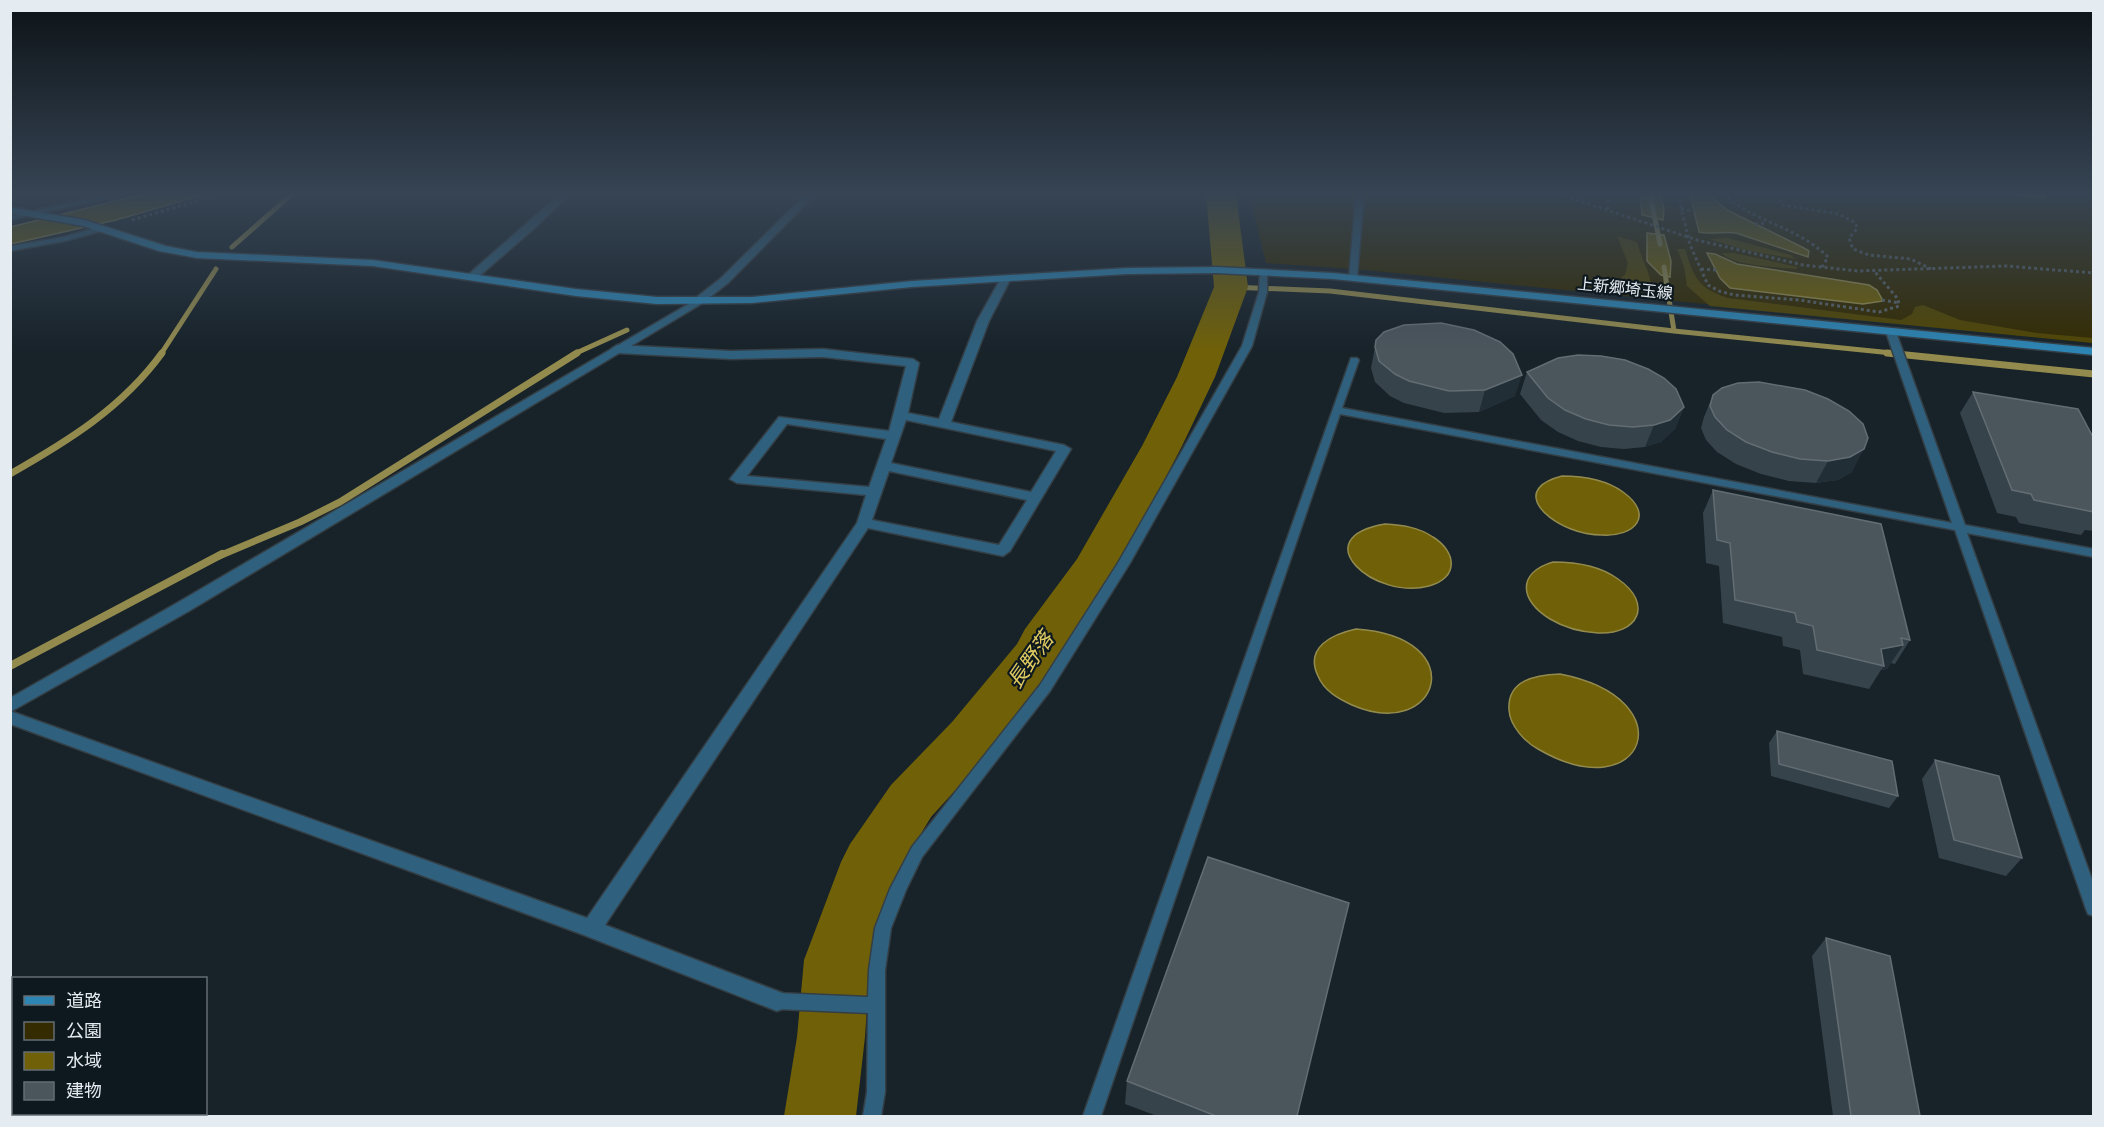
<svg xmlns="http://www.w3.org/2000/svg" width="2104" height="1127" viewBox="0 0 2104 1127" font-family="'Source Serif 4','Noto Sans JP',serif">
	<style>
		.green { fill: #342b00 }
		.forest { fill: #514603 }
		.water { fill: #706108; stroke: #938b4e; stroke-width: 1.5 }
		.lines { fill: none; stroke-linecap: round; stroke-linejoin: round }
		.stream-far2 { stroke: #938b4e; stroke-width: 5 }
		.stream-far1 { stroke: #938b4e; stroke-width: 7 }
		.stream { stroke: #938b4e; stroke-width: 8 }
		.river { fill: #706108; fill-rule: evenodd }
		.service-casing { stroke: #343e45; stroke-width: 3 }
		.minor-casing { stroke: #343e45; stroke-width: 3 }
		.tertiary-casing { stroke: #343e45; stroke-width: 3 }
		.secondary-casing { stroke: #343e45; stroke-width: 3 }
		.path { stroke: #596369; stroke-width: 3; stroke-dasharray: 3 3; stroke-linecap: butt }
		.service { fill: #2f617e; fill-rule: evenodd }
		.minor { fill: #2f617e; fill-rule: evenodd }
		.tertiary { fill: #2f617e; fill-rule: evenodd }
		.secondary { fill: #2d85b4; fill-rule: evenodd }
		.wall { fill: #37434a }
		.shaded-wall { fill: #222e35 }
		.building { fill: #4a555c; stroke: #626d73; stroke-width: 1.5 }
		.labels { text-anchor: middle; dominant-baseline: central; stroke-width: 4.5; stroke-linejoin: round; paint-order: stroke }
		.far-street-label { font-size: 16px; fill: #e5ecf1; stroke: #0e181f }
		.water-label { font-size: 21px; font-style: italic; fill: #e1cc62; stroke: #0e181f }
	</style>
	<rect width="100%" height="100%" fill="#172229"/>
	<path class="green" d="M1249 194H2093V343L1365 270 1266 263Z"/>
	<path class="forest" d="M1617 236 1637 242C1641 260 1653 275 1651 293L1621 291 1614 282 1625 275 1628 263Z
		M1728 238 1791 255 1795 259 1744 250 1709 239Z
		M1677 249H1685C1694 278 1698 288 1728 298L1901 320 1912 314 1915 307 1923 305 1960 320 2037 333 2093 338V343L1710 306 1687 286 1684 266Z
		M1722 253H1734L1798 267 1796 269C1779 267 1732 266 1722 253Z"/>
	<path class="water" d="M144 194H206L116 220 11 244 10 227Z
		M1640 194H1660L1664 208 1663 220 1642 215Z
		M1690 194H1708L1727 210 1802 247 1809 251 1808 257 1736 233C1723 231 1711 235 1699 232Z
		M1647 233 1664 235 1671 261 1670 277 1661 275 1647 261Z
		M1707 253 1715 254 1737 264 1869 285 1877 290 1883 301 1863 304 1730 288 1720 278Z
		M1562 476C1583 476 1605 479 1623 492 1655 515 1635 537 1602 535 1592 535 1581 533 1571 529 1540 517 1515 488 1562 476Z
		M1385 524C1402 525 1418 527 1433 537 1457 552 1459 578 1429 586 1375 601 1303 538 1385 524Z
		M1553 562C1576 562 1599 565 1618 579 1654 604 1638 635 1598 633 1581 632 1565 628 1550 619 1520 601 1516 573 1553 562Z
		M1356 629C1474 637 1439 743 1352 705 1339 699 1324 691 1318 676 1304 647 1333 634 1356 629Z
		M1560 674C1688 699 1644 811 1538 749 1525 742 1510 726 1509 710 1507 680 1535 675 1560 674Z"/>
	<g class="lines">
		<path class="stream-far2" d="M1650 194 1660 244
			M2020 194 2044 196
			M232 247 292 194
			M1664 267 1674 331
			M1231 287 1330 291 1674 331 1902 354
			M161 354 216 269
			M574 354 627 330"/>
		<path class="stream-far1" d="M1887 353 2094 374
			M10 474C68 441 122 408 162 353
			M219 556 300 522 340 502 577 353"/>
		<path class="stream" d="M10 666 222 554"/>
		<path class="river" d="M1206 194H1236L1248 287 1215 377 1182 446 1120 565 1068 643 1067 649 1060 661 990 752 931 817 899 870 870 960 865 1037 856 1116H784L797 1037 804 960 841 862 850 844 891 785 952 722 1017 644 1025 629 1077 559 1142 446 1177 377 1214 287Z"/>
		<g class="service-casing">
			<path id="service" d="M111 194H125L10 220V216Z
				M1356 194H1364L1357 278 1353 281 1349 278Z
				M102 226 106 228 105 230 65 241 10 251V246L64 237Z
				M1260 270 1267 272V292L1252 346 1130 563 1050 691 922 857 906 890 891 928 885 970V1092L881 1116H863L867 1092 868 1013 777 1009 771 1007 768 1001 771 995 777 993 868 997 869 970 875 928 890 889 912 847 1040 685 1118 563 1242 346 1259 292Z
				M1891 329 1896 332 1965 525 2094 549V557L1967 533 2094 885V916L2088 914 2086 909 1955 530 1340 414 1101 1116H1083L1351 358H1357L1359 360 1342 408 1952 523 1886 332Z"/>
		</g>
		<g class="minor-casing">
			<path id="minor" d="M560 194H570L537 226 477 278H469V274Z
				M806 194H816L728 283 701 304H693V300L720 279Z
				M1006 275 1011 278 989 321 951 422 1064 445 1071 449 1010 551 1003 556 868 528 605 925 785 994 788 1001 785 1008 777 1011 584 935 10 724V711L587 918 857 523 866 495 737 483 730 479 779 417 889 431 906 366 823 357 731 359 617 353 611 349 617 345 731 351 823 349 913 359 919 363 908 413 939 419 977 321 1001 278ZM906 420 1056 451 1031 492 891 463ZM787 424 886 439 869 487 747 476ZM889 471 1027 500 999 545 872 520Z"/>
		</g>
		<g class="tertiary-casing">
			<path id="tertiary" d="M697 299 703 302 701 304 189 611 10 712V698L177 603Z"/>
		</g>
		<g class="secondary-casing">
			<path id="secondary" d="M10 207 85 220 166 246 197 252 373 260 576 289 657 297H752L912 281 1127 268 1216 267 1333 273 2094 348V355L1333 279 1216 273 1127 274 912 287 752 303 657 304 576 296 373 266 197 258 159 251 83 226 10 213Z"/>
		</g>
		<path class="path" d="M1559 194 1697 240 1803 265 1858 271 2006 266 2094 273
			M1608 194V210
			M1678 194 1690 245 1708 285 1719 291 1734 295 1799 300 1879 312 1899 306 1898 299 1875 272
			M1723 194C1754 222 1798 227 1828 257L1822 267
			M1779 194 1781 205 1839 214 1856 223 1857 229 1849 238 1853 249 1869 255 1911 259 1931 269
			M2055 194H2059
			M1681 209 1694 211
			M132 220 221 194
			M1755 224 1766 223
			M1701 269 1716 270
			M1882 300 1899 303"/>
		<use href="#service" class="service"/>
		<use href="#minor" class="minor"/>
		<use href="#tertiary" class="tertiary"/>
		<use href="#secondary" class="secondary"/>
	</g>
	<path class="wall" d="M1375 347 1515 396 1479 412 1444 413 1404 403 1390 396 1375 382 1371 368Z
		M1527 372 1684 407 1675 429 1661 442 1645 447 1624 449 1601 447 1578 441 1558 432 1541 420 1520 394Z
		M1973 392 2094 439V531L2085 530 2081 535 2019 523 2016 517 1997 513 1960 413Z
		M1713 395 1852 472 1838 480 1816 483 1789 481 1761 474 1736 464 1717 452 1706 440 1701 428 1704 417Z
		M1713 490 1910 640 1895 664 1891 663 1887 669 1881 670 1869 689 1803 674 1800 650 1783 646 1782 637 1723 623 1719 566 1706 563 1703 513Z
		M1777 731 1898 796 1889 808 1771 776 1769 743Z
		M1935 760 2022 858 2006 876 1939 858 1922 779Z
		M1826 938 1920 1116H1833L1812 956Z
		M1127 1081 1297 1116H1157L1125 1104Z"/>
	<path class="shaded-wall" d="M1522 375 1515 396 1479 412 1485 390Z
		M1684 407 1675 429 1661 442 1645 447 1654 425Z
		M1864 449 1852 472 1838 480 1816 483 1828 461Z
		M1903 645 1887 669 1881 670 1884 666 1881 649Z"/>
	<path class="building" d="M1441 323 1474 330 1500 342 1513 354 1522 375 1485 390 1449 391 1409 381 1395 374 1379 361 1375 347 1376 340 1384 332 1404 325Z
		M1578 355 1601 356 1625 360 1648 369 1664 378 1676 389 1684 407 1670 420 1654 425 1633 427 1609 425 1586 419 1565 410 1548 398 1527 372 1558 358Z
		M1759 382 1805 390 1828 399 1849 411 1863 424 1868 438 1864 449 1850 457 1828 461 1800 459 1772 452 1746 442 1727 430 1715 417 1710 406 1713 395 1722 388 1738 383Z
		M1973 392 2078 409 2094 439V512L2034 500 2031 494 2012 490Z
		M1713 490 1881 524 1910 640 1901 638 1903 645 1881 649 1884 666 1817 650 1813 626 1797 622 1795 613 1735 600 1730 543 1717 540Z
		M1777 731 1892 761 1898 796 1779 764Z
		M1935 760 1999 776 2022 858 1954 840Z
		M1208 857 1349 903 1297 1116H1216L1127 1081Z
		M1826 938 1890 956 1920 1116H1851Z"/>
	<linearGradient id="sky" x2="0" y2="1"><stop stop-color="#0d1317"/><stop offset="0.55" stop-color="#364454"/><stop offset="1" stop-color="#364454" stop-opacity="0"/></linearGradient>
	<rect width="2104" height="352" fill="url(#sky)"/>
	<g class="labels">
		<g class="far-street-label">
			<text transform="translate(1625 288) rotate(6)">上新郷埼玉線</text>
		</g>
		<g class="water-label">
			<text transform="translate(1030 660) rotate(-55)">長野落</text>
		</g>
	</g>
	<rect width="2104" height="1127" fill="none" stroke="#e5ecf1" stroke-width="24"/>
	<rect x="12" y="977" width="195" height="138" fill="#0e181f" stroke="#646d73" stroke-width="1.5"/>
	<rect x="24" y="996" width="30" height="9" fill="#2d85b4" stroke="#646d73" stroke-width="1.5"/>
	<text x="66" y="1007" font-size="18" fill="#e5ecf1">道路</text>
	<rect x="24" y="1022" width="30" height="18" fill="#342b00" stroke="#646d73" stroke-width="1.5"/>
	<text x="66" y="1037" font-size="18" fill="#e5ecf1">公園</text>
	<rect x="24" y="1052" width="30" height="18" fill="#706108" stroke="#646d73" stroke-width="1.5"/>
	<text x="66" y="1067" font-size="18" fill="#e5ecf1">水域</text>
	<rect x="24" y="1082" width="30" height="18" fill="#4a555c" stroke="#646d73" stroke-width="1.5"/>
	<text x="66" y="1097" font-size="18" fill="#e5ecf1">建物</text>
</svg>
